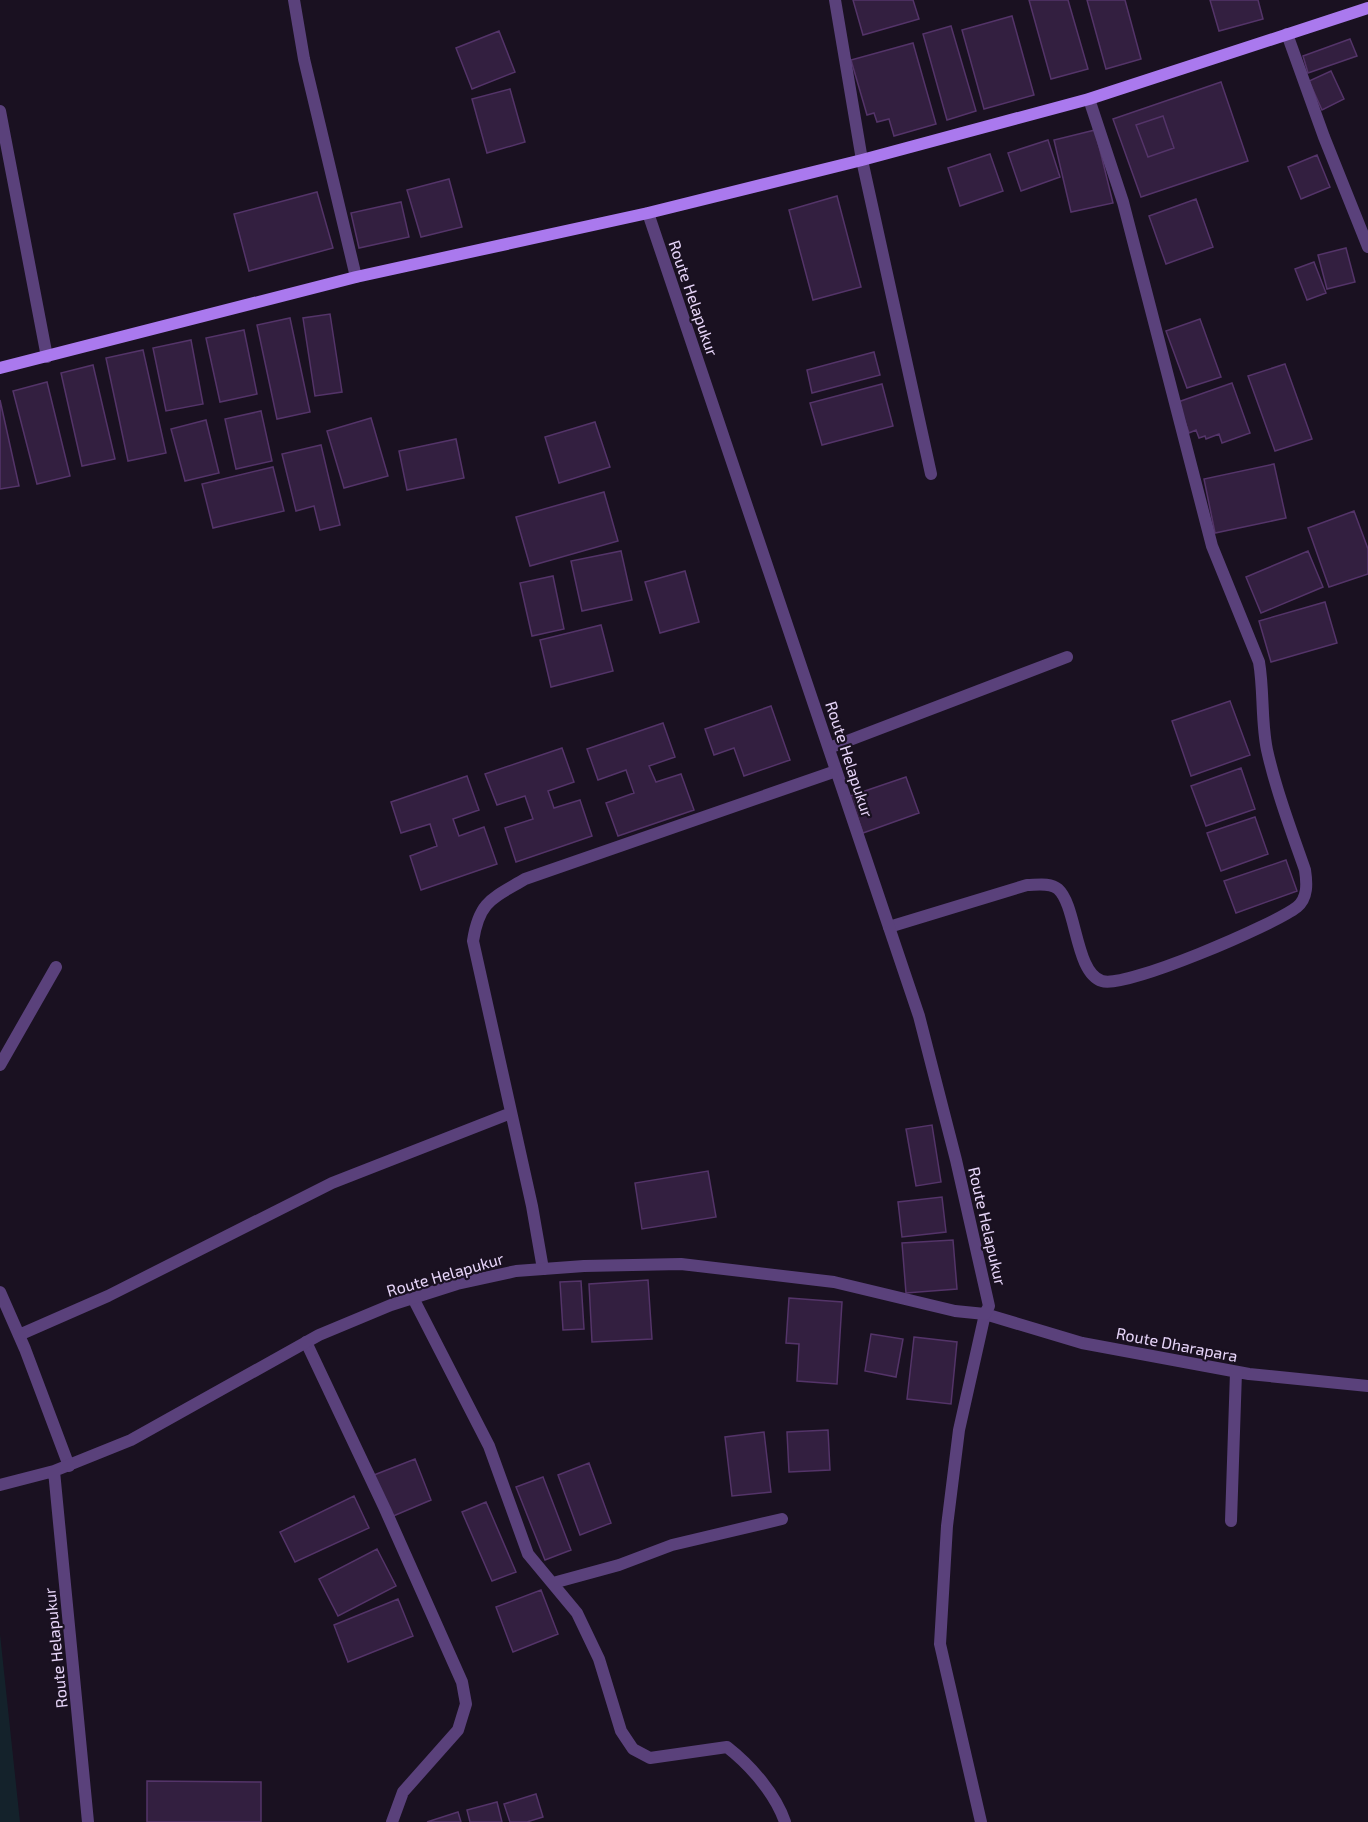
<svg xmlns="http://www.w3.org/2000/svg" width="1368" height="1822" viewBox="0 0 1368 1822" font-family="'Exo 2',sans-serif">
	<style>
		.green { fill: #14222b }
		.building { fill: #331f40; stroke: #543469; stroke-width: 1.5 }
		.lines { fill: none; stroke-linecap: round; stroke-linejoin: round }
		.service { stroke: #5a417b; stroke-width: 12 }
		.minor { stroke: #5a417b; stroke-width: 12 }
		.tertiary { stroke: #5a417b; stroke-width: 12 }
		.secondary { stroke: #aa79ee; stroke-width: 12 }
		.labels { text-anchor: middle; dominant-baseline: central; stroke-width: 4.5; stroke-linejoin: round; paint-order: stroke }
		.street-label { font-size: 16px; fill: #e8d6fa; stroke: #1a1121 }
	</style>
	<rect width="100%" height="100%" fill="#1a1121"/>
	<path class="green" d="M0 1634 20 1822H0Z"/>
	<path class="building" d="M853 0H913L919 19 863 35Z
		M1029 0H1068L1088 69 1051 79Z
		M1087 0H1125L1141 59 1106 69Z
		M1210 0H1258L1263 19 1219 31Z
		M1012 16 1034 95 984 109 962 30Z
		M951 26 976 111 947 120 923 34Z
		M499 31 515 72 472 89 456 48Z
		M1350 39 1357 56 1308 73 1303 56Z
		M913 43 936 124 894 136 889 119 877 122 874 113 867 115 851 60Z
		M1331 71 1344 99 1322 110 1309 81Z
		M1221 82 1248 161 1141 197 1113 119Z
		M510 89 525 142 487 153 472 99Z
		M1163 116 1174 148 1148 157 1136 125Z
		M1095 130 1113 203 1071 212 1054 140Z
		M1048 140 1060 177 1021 191 1008 153Z
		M990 154 1003 191 960 206 948 168Z
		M1317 155 1330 187 1301 199 1288 167Z
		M449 179 462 227 421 237 407 190Z
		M317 192 333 248 249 271 234 214Z
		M837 196 861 287 813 300 789 210Z
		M1196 199 1213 247 1166 264 1149 216Z
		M401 202 409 237 359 248 351 213Z
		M1346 248 1355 282 1327 289 1318 255Z
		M1314 262 1326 293 1307 300 1295 269Z
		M330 314 342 392 315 396 303 318Z
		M290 318 310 412 277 419 257 325Z
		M1200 319 1221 377 1187 388 1166 331Z
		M244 330 257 394 220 402 206 338Z
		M191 340 203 404 166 411 153 348Z
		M143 350 166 453 128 461 106 358Z
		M874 352 880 375 812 393 807 370Z
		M1285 364 1312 439 1275 451 1248 376Z
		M93 365 115 459 82 466 61 373Z
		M47 382 70 476 37 484 13 391Z
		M1232 383 1250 433 1222 443 1219 434 1206 439 1205 436 1199 438 1196 430 1189 433 1178 402Z
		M882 384 893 426 822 445 810 403Z
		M0 400 19 486 0 489Z
		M261 411 272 461 236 469 225 419Z
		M371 418 388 476 344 488 327 431Z
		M206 420 219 473 185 481 171 429Z
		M595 422 610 467 559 483 545 437Z
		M456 439 464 478 407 490 399 451Z
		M321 445 340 525 320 530 314 506 296 511 282 454Z
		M1274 464 1286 518 1215 533 1204 479Z
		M273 467 284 511 213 528 202 484Z
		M604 492 618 541 530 566 516 517Z
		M1354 511 1368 549V574L1329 587 1308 528Z
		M621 551 632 600 582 611 571 561Z
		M1308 551 1323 587 1261 613 1246 577Z
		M685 571 699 622 660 633 645 582Z
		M553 576 564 629 532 636 520 583Z
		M1325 602 1337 643 1271 662 1259 621Z
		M601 625 613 671 551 687 540 640Z
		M1230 701 1250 755 1191 776 1172 721Z
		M771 706 790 760 744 776 734 748 714 755 705 729Z
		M663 723 675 757 649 766 656 782 681 774 694 810 618 836 606 803 634 793 626 770 598 780 587 749Z
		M562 748 574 782 548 791 554 808 580 800 592 836 516 862 505 828 533 819 525 796 497 805 485 774Z
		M1241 768 1255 809 1206 826 1191 786Z
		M467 776 479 810 453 819 459 836 484 827 497 864 421 890 410 856 437 846 430 824 401 833 391 802Z
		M906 777 919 813 863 833 850 796Z
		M1255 817 1268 854 1221 871 1207 833Z
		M1286 860 1297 891 1236 913 1224 881Z
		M932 1125 941 1182 916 1186 906 1129Z
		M708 1171 716 1217 642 1229 635 1183Z
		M942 1197 946 1232 902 1237 898 1202Z
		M953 1240 957 1289 906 1293 902 1243Z
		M648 1280 652 1339 592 1342 589 1284Z
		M581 1281 584 1329 563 1330 560 1282Z
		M789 1298 842 1302 837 1384 797 1381 799 1344 786 1343Z
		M871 1334 903 1339 896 1377 865 1371Z
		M914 1337 957 1342 951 1404 907 1399Z
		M828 1430 830 1470 789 1472 787 1432Z
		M764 1432 771 1492 732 1496 725 1437Z
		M415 1459 431 1500 391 1517 374 1475Z
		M589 1463 611 1523 580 1535 558 1475Z
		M543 1477 571 1550 545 1560 516 1487Z
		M354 1496 369 1528 295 1562 280 1532Z
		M486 1502 516 1572 492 1581 462 1512Z
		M377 1549 396 1586 338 1616 319 1579Z
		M541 1590 558 1634 513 1652 496 1607Z
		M398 1599 413 1636 348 1662 334 1625Z
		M147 1781 261 1782V1822H147Z
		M536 1794 543 1817 527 1822H510L504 1804Z
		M497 1802 502 1822H470L467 1810Z
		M458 1812 461 1822H427Z"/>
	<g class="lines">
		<path class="service" d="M0 1065 56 967"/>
		<path class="minor" d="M294 0 304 59 356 277
			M835 0 862 160 931 474
			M1287 34 1324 137 1368 247
			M0 111 47 357
			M829 748 1067 657
			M889 927 1027 885C1036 885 1050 882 1058 889 1077 906 1075 973 1102 981 1125 989 1274 925 1297 907 1308 898 1307 883 1305 870 1291 830 1276 790 1267 750 1261 721 1264 691 1259 662L1212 546 1123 202 1089 99
			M543 1269 532 1206 473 941C479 901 493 898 525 879L836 771
			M0 1292 25 1349 69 1466
			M413 1298 489 1446 528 1554 577 1613 599 1659 621 1731 633 1749 650 1758 727 1747C750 1765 775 1793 785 1822
			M19 1335 108 1296 332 1183 511 1113
			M306 1342 385 1509 462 1682 466 1704 458 1730 403 1792 392 1822
			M1231 1521 1236 1372
			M553 1583 619 1565 672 1545 782 1519
			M981 1822 940 1644 947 1526 959 1430 985 1314 1082 1343 1249 1374 1368 1386"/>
		<path class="tertiary" d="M54 1471 88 1822
			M0 1485 54 1471 131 1440 319 1335 391 1305 457 1284 516 1271 584 1266 681 1264 834 1282 955 1311 985 1314 989 1306 956 1160 919 1016 648 213"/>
		<path class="secondary" d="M0 368 356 277 648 213 862 160 1089 99 1368 8"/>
	</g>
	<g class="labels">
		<g class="street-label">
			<text transform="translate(694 298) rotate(71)">Route Helapukur</text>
			<text transform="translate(850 759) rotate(72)">Route Helapukur</text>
			<text transform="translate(988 1226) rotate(77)">Route Helapukur</text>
			<text transform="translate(445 1274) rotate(-16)">Route Helapukur</text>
			<text transform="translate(1177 1344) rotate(11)">Route Dharapara</text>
			<text transform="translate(55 1648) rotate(-96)">Route Helapukur</text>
		</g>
	</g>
</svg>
